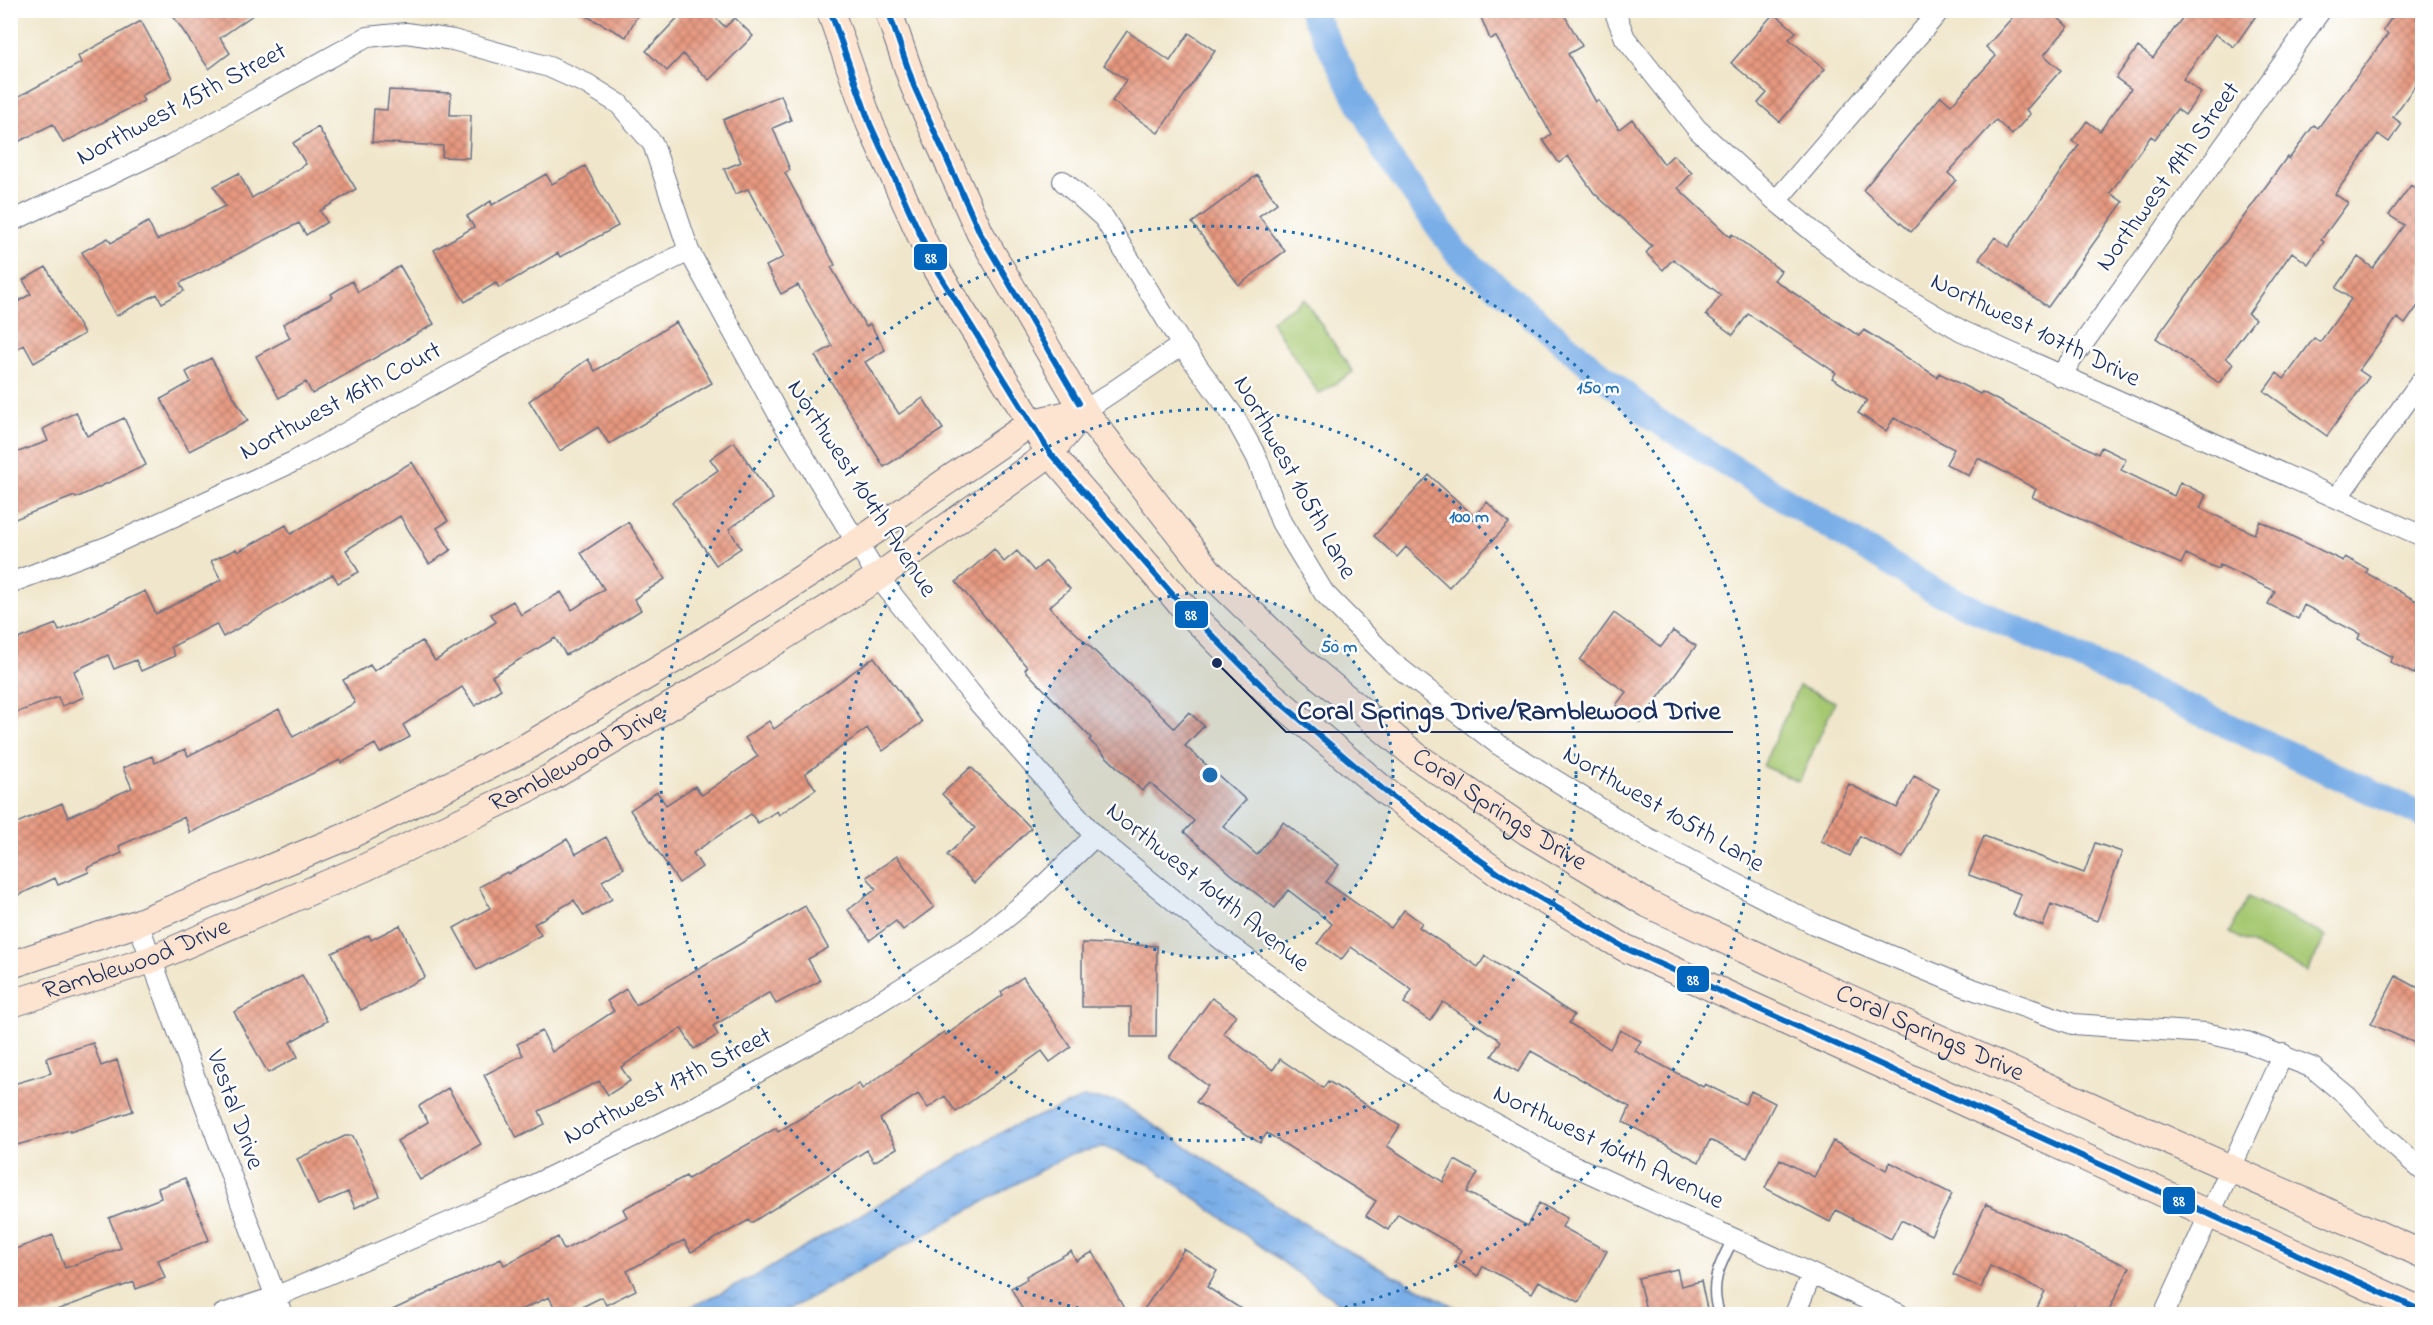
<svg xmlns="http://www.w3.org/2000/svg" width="2433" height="1325" viewBox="0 0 2433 1325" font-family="'Indie Flower',sans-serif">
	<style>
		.pitch { fill: #a6c871; stroke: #607c68; stroke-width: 1.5 }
		.water { fill: url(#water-ripples); stroke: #4a6ea2; stroke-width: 1.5 }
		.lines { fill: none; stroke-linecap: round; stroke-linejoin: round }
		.canal { stroke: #7aaee7; stroke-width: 26 }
		.building { fill: url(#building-cross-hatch) }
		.lane-casing { stroke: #666f84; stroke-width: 13 }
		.street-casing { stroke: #666f84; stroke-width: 22 }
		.secondary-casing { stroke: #666f84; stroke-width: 29 }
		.lane { stroke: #fff; stroke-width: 10 }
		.street { stroke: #fff; stroke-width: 20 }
		.secondary { stroke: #fde4d1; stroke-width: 27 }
		.bus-1-casing { stroke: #fff; stroke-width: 10 }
		.bus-1 { stroke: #0065bd; stroke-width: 6 }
		.ring { fill: none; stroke: #1f6fb2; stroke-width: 3; stroke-dasharray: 3 6 }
		.labels { text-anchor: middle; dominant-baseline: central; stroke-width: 5; stroke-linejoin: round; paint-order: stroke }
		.street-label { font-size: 26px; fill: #1b2f5e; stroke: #fff }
		.centre { fill: #1f6fb2; stroke: #fff; stroke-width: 3 }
		.ring-label { font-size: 18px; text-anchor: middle; font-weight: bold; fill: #1f6fb2; stroke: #fff; stroke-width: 5; stroke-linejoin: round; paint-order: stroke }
		.leader { fill: none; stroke: #1b2f5e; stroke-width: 2 }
		.callout-dot { fill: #1b2f5e; stroke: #fff; stroke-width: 2 }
		.callout-label { font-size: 27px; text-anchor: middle; font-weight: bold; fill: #1b2f5e; stroke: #fff; stroke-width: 5; stroke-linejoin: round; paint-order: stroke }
		.line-badge { stroke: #fff; stroke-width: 2 }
		.badge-label { font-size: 16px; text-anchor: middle; font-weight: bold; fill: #fff }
	</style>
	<defs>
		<pattern id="water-ripples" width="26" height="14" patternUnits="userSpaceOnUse" patternTransform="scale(1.5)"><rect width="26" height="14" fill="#7aaee7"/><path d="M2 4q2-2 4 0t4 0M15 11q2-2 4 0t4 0" fill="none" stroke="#638ebe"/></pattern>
		<pattern id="building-cross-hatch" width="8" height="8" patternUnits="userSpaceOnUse" patternTransform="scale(1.5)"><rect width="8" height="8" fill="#e6977e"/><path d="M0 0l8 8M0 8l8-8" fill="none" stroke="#ba7c6a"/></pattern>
	</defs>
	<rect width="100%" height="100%" fill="#fff"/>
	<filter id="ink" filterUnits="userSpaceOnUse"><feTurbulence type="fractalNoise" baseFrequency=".0167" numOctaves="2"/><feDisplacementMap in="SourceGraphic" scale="12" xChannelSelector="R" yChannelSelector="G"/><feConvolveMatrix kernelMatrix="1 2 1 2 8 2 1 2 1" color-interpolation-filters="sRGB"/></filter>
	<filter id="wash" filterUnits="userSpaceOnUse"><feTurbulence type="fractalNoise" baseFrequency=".008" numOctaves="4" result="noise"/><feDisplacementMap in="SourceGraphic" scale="24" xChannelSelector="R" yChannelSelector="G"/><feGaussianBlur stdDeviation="1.35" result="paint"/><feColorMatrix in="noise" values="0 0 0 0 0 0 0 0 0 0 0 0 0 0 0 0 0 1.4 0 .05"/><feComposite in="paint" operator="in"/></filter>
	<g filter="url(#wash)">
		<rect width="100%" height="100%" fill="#f0e6cb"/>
		<path class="pitch" d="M1304 299 1353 372 1319 394 1271 321Z
			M1799 686 1835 702 1799 782 1763 766Z
			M2248 897 2326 936 2307 972 2230 933Z"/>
		<path class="water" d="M1084 1098 1117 1101 1337 1245 1468 1314H1348L1344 1307 1151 1166 1104 1147 1070 1154 781 1314H676L756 1276 1009 1128Z"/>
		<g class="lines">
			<path class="canal" d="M1311 10 1385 152 1457 253 1654 419 1931 589 2422 815"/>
		</g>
		<g id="blocks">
			<path class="building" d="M169 10H260L220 38 230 53 209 69Z
				M575 10H640L626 37Z
				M685 10H708L725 27 735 18 753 36 709 80 683 54 667 71 646 51Z
				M1490 10 1562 11 1582 46 1568 54 1596 102 1598 100 1619 129 1632 119 1664 164 1673 155 1692 173 1678 188 1730 237 1732 234 1781 271 1774 280 1859 336 1864 330 1937 377 1939 373 1980 394 1982 392 2098 454 2101 447 2126 459 2121 470 2174 496 2180 482 2206 495 2200 508 2254 534 2260 521 2343 561 2345 557 2368 569 2366 573 2422 604V656L2414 674 2390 662 2393 657 2358 639 2360 634 2304 605 2298 619 2268 604 2275 591 2220 565 2218 569 2186 554 2181 564 2133 543 2032 497 2036 489 1978 458 1969 476 1946 464 1954 449 1894 418 1886 431 1858 413 1867 400 1832 378 1836 373 1748 314 1733 335 1706 315 1721 295 1673 259 1663 270 1646 253 1652 246 1594 193 1568 156 1559 163 1543 140 1551 134 1496 37 1490 39 1480 15Z
				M2019 10H2050L2068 27 2044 55 2061 70 2026 110 2030 114 2012 135 1996 120 1948 173 1956 180 1911 232 1863 190 1941 96 1951 105 1996 56 1986 47Z
				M2188 10H2260L2234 47 2215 34 2183 79 2201 93 2185 115 2177 109 2155 139 2151 136 2110 193 2123 202 2048 307 1979 259 1995 237 2008 247 2079 145 2072 141 2087 121 2100 131 2131 89 2116 78 2138 47 2153 58Z
				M2397 10H2422V76L2393 117 2402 124 2389 142 2378 134 2335 194 2348 203 2321 240 2324 242 2308 264 2292 252 2248 314 2255 319 2226 358 2233 364 2219 383 2156 338 2287 157 2289 159 2314 125 2318 128 2388 34 2383 30Z
				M1774 13 1796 32 1789 39 1825 69 1780 122 1758 103 1767 93 1731 63Z
				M141 21 172 78 141 96 144 101 63 143 53 124 10 146V101L81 63 78 56Z
				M1127 31 1170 61 1189 33 1215 51 1158 133 1112 101 1126 80 1104 65Z
				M389 90 451 93 450 115H471L469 158 442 157 443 146 372 142 374 109 387 110Z
				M781 95 791 120 773 128 790 170 785 173 835 265 831 267 866 327 870 324 885 350 865 362 899 414 923 398 943 429 884 467 815 356 832 346 798 285 781 294 766 266 784 257 748 189 735 194 724 169 741 162 723 120Z
				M318 127 356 189 320 211 327 222 306 235 299 223 180 283 184 291 162 303 157 294 116 316 82 252 108 238 111 243 148 222 157 240 225 206 214 186 239 173 252 198 306 164 293 143Z
				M585 166 618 226 560 257 558 253 499 288 496 283 465 302 434 250 474 227 467 216 491 201 492 205 546 174 552 184Z
				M1257 175 1277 203 1259 216 1285 251 1239 285 1192 223Z
				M2411 185 2422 194V300L2405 324 2397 318 2359 370 2369 377 2327 436 2264 391 2277 373 2284 379 2314 338 2320 342 2351 299 2336 288 2358 257 2373 268 2404 225 2389 215Z
				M400 266 434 324 312 394 306 382 279 398 256 356 290 338 283 324 333 297 331 294 352 281 358 292Z
				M46 267 84 334 34 363 24 345 10 352V306L31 294 23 280Z
				M676 322 712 383 609 444 598 427 560 451 529 401 588 359 595 371Z
				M211 358 248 421 189 451 161 399 191 382 186 372Z
				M76 412 87 436 124 418 146 465 76 498 75 496 10 521V455L48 441 43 429Z
				M734 442 773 499 729 529 741 548 716 565 672 502 718 470 710 459Z
				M412 462 448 521 437 528 451 550 429 564 400 516 346 550 359 572 338 583 333 574 223 637 216 624 171 647 175 656 141 671 136 660 114 669 108 655 74 671 84 697 62 706 58 697 10 715V642L56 624 59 631 145 591 156 614 221 580 211 561 236 549 238 552 286 525 291 534Z
				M1429 475 1474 516 1487 502 1509 523 1449 587 1406 547 1397 557 1374 536Z
				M628 522 665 579 634 599 641 610 613 628 566 655 555 638 492 676 501 689 475 706 462 687 403 725 410 737 380 753 375 744 341 763 340 760 190 833 184 817 119 846 122 853 87 868 89 872 58 885 55 878 10 899V826L62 803 68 817 132 788 123 768 152 756 155 763 185 749 188 756 279 709 293 737 355 703 343 680 370 665 374 671 422 641 435 661 496 622 491 614 513 601 521 615 561 592 572 610 604 589 581 553Z
				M994 549 1004 562 1017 551 1034 571 1046 561 1070 589 1049 607 1174 728 1189 712 1204 726 1185 746 1246 800 1223 826 1257 855 1283 822 1339 865 1326 882 1391 928 1404 910 1422 923 1419 927 1478 967 1485 956 1574 1015 1569 1023 1610 1049 1620 1030 1641 1041 1635 1051 1703 1087 1705 1084 1745 1104 1751 1091 1775 1103 1747 1158 1710 1140 1699 1162 1623 1122 1630 1107 1531 1051 1518 1072 1492 1056 1501 1041 1443 1002 1430 1021 1404 1003 1412 990 1351 947 1341 960 1318 943 1332 924 1288 890 1275 908 1231 874 1184 832 1194 821 1150 783 1142 791 1089 740 1091 738 1025 670 1027 667 956 582Z
				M1614 613 1661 647 1673 631 1696 646 1640 723 1616 705 1626 692 1580 660Z
				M874 657 922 722 883 751 867 728 805 774 816 789 779 815 777 811 758 823 751 814 693 853 702 867 679 883 630 810 657 792 666 805 695 786 702 795 758 756 745 738 769 721 774 729Z
				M971 767 1031 828 974 883 947 855 975 828 942 794Z
				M1914 776 1939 789 1903 858 1860 836 1850 856 1821 841 1849 784 1897 808Z
				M1984 836 2084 873 2095 843 2122 852 2097 921 2051 904 2043 926 2013 915 2021 894 1969 875Z
				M606 837 624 868 602 881 612 899 584 916 574 900 534 924 541 935 477 970 454 928 490 908 479 887 507 872 508 874 567 839 576 854Z
				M897 856 934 907 903 930 896 921 870 940 848 910 876 889 867 877Z
				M805 906 828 948 808 959 820 981 776 1004 770 992 713 1026 718 1035 694 1049 681 1028 621 1067 630 1081 608 1095 599 1081 539 1111 545 1124 517 1138 484 1075 523 1055 517 1044 542 1031 552 1052 614 1011 607 1001 626 989 636 1005Z
				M400 925 425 977 361 1010 332 953 369 935 371 940Z
				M1082 943 1157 946 1156 1037H1131V1007H1082Z
				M302 975 327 1021 290 1042 298 1057 268 1073 234 1012Z
				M2396 976 2422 990V1046L2371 1024Z
				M1023 977 1071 1047 1050 1062 1042 1051 956 1112 945 1096 928 1108 918 1094 880 1119 897 1148 874 1162 867 1150 751 1223 749 1220 691 1252 684 1240 627 1271 636 1290 606 1305 602 1297 568 1314H558L549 1297 512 1314H384L501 1259 504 1265 558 1237 564 1250 627 1217 623 1209 686 1176 688 1179 776 1128 778 1132 859 1083 862 1089 944 1032 946 1035 1003 995 1001 992Z
				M1212 998 1236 1015 1223 1033 1273 1070 1280 1059 1323 1088 1328 1081 1400 1126 1387 1146 1443 1182 1455 1160 1478 1173 1467 1192 1527 1226 1539 1203 1567 1218 1562 1227 1607 1251 1579 1302 1539 1281 1532 1293 1483 1266 1478 1276 1455 1262 1462 1250 1398 1214 1388 1230 1366 1216 1376 1201 1267 1133 1260 1143 1196 1102 1208 1086 1169 1057Z
				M93 1043 101 1066 117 1060 133 1111 70 1132V1130L10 1147V1085L51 1073 46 1058Z
				M448 1088 481 1144 420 1180 397 1141 428 1122 419 1106Z
				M345 1136H353L380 1196 355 1208 348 1192 318 1205 297 1159Z
				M1833 1141 1886 1170 1890 1162 1952 1194 1931 1235 1901 1220 1891 1239 1836 1210 1830 1222 1765 1188 1780 1159 1814 1177Z
				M185 1178 209 1240 158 1260 165 1278 136 1289 134 1282 46 1314H10V1251L53 1235 65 1268 121 1248 109 1218 161 1198 158 1188Z
				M1986 1204 2130 1267 2107 1314H2093L2074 1306 2070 1314H2034L2045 1291 1990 1266 1981 1288 1953 1275Z
				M1184 1249 1217 1271 1207 1287 1249 1314H1141Z
				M1071 1251 1076 1261 1093 1252 1127 1314H1025L1011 1288 1027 1279 1026 1276Z
				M1677 1269 1681 1286 1701 1281 1708 1314H1647L1638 1278Z"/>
		</g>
	</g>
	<g filter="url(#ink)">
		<use href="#blocks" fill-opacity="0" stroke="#666f84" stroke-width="1.5"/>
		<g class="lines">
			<g class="lane-casing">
				<path id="lane" d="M1719 1314C1709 1284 1719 1266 1733 1239"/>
			</g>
			<g class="street-casing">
				<path id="street" d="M1614 10 1625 38 1697 129 1776 201 1863 273 1962 331 2422 536
					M1063 181 1104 218 1182 345 1235 418 1257 458 1281 522 1324 593 1394 664 1499 745 1646 837 1814 924 1964 986 2073 1024 2205 1033 2247 1042 2313 1068 2348 1097 2382 1135 2422 1170
					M1776 201 1940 10
					M10 222 169 147 367 37 406 33 453 40 549 67 587 84 619 104 653 144 689 251 782 421 878 577 977 701 1095 836 1222 940 1333 1023 1446 1096 1557 1158 1899 1314
					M2060 376 2321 10
					M1084 411 1182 345
					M2337 498 2422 380
					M10 583 109 546 295 461 520 336 689 251
					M138 923 282 1314
					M223 1314 275 1297 511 1196 702 1103 834 1030 979 940 1034 895 1095 836
					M1795 1314 1811 1275
					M2164 1314 2283 1054"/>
			</g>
			<g class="secondary-casing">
				<g id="secondary">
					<path d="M830 10 870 124 936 269 1050 453 1179 602 1268 692 1386 792 1498 873 1625 948 2422 1311"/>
					<path id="s1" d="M888 10 914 86 980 233 1084 411 1210 573 1300 660 1416 756 1528 832 1648 904 1833 991 2422 1254"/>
					<path d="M10 965 138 923 350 835 528 746 695 647 857 543 1031 423 1084 411"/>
					<path id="s2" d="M10 1004 150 960 364 868 548 779 716 679 878 577 1050 453 1084 411"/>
				</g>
			</g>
			<use href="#lane" class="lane"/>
			<use href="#street" class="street"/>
			<use href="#secondary" class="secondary"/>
			<g class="bus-1-casing">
				<path id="bus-1" d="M830 10 870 124 936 269 1050 453 1179 602 1268 692 1386 792 1498 873 1625 948 2422 1311
					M888 10 914 86 980 233 1079 403"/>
			</g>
			<use href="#bus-1" class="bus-1"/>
		</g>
	</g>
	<circle cx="1210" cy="775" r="183" fill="#1f6fb2" fill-opacity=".12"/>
	<g class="ring">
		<circle cx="1210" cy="775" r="183"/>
		<circle cx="1210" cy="775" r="366"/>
		<path d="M1105 1314A549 549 0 1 1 1315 1314"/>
	</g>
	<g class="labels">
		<g class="street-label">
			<text transform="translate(182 105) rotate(-28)">Northwest 15th Street</text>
			<text transform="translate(2169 177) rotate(-54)">Northwest 19th Street</text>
			<text transform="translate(2035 331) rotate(26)">Northwest 107th Drive</text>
			<text transform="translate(341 402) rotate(-28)">Northwest 16th Court</text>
			<text transform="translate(1294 478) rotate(61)">Northwest 105th Lane</text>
			<text transform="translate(861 489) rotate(57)">Northwest 104th Avenue</text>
			<text stroke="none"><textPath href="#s2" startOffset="620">Ramblewood Drive</textPath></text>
			<text stroke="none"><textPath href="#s1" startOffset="1028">Coral Springs Drive</textPath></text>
			<text transform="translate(1663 810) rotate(30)">Northwest 105th Lane</text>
			<text transform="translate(1207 888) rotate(39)">Northwest 104th Avenue</text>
			<text stroke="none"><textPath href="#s2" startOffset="134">Ramblewood Drive</textPath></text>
			<text stroke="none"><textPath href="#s1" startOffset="1514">Coral Springs Drive</textPath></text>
			<text transform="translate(668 1087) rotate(-27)">Northwest 17th Street</text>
			<text transform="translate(234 1110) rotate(70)">Vestal Drive</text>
			<text transform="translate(1608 1148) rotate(26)">Northwest 104th Avenue</text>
		</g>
	</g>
	<circle cx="1210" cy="775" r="9" class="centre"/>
	<g class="ring-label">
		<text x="1598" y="393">150 m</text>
		<text x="1469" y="522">100 m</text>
		<text x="1339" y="652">50 m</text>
	</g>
	<path class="leader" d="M1217 663L1286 732H1733"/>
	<circle class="callout-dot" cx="1217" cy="663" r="6"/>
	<g class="callout-label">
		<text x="1509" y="719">Coral Springs Drive/Ramblewood Drive</text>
	</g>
	<g class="line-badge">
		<rect x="913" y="243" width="35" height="28" rx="6" fill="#0065bd"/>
		<rect x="1174" y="600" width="35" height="29" rx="6" fill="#0065bd"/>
		<rect x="1676" y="965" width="34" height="28" rx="6" fill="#0065bd"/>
		<rect x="2162" y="1186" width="34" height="29" rx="6" fill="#0065bd"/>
	</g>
	<g class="badge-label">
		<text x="931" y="263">88</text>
		<text x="1191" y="620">88</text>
		<text x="1693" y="985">88</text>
		<text x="2179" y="1206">88</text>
	</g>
	<rect width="2433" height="1325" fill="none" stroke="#fff" stroke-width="36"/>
</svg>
